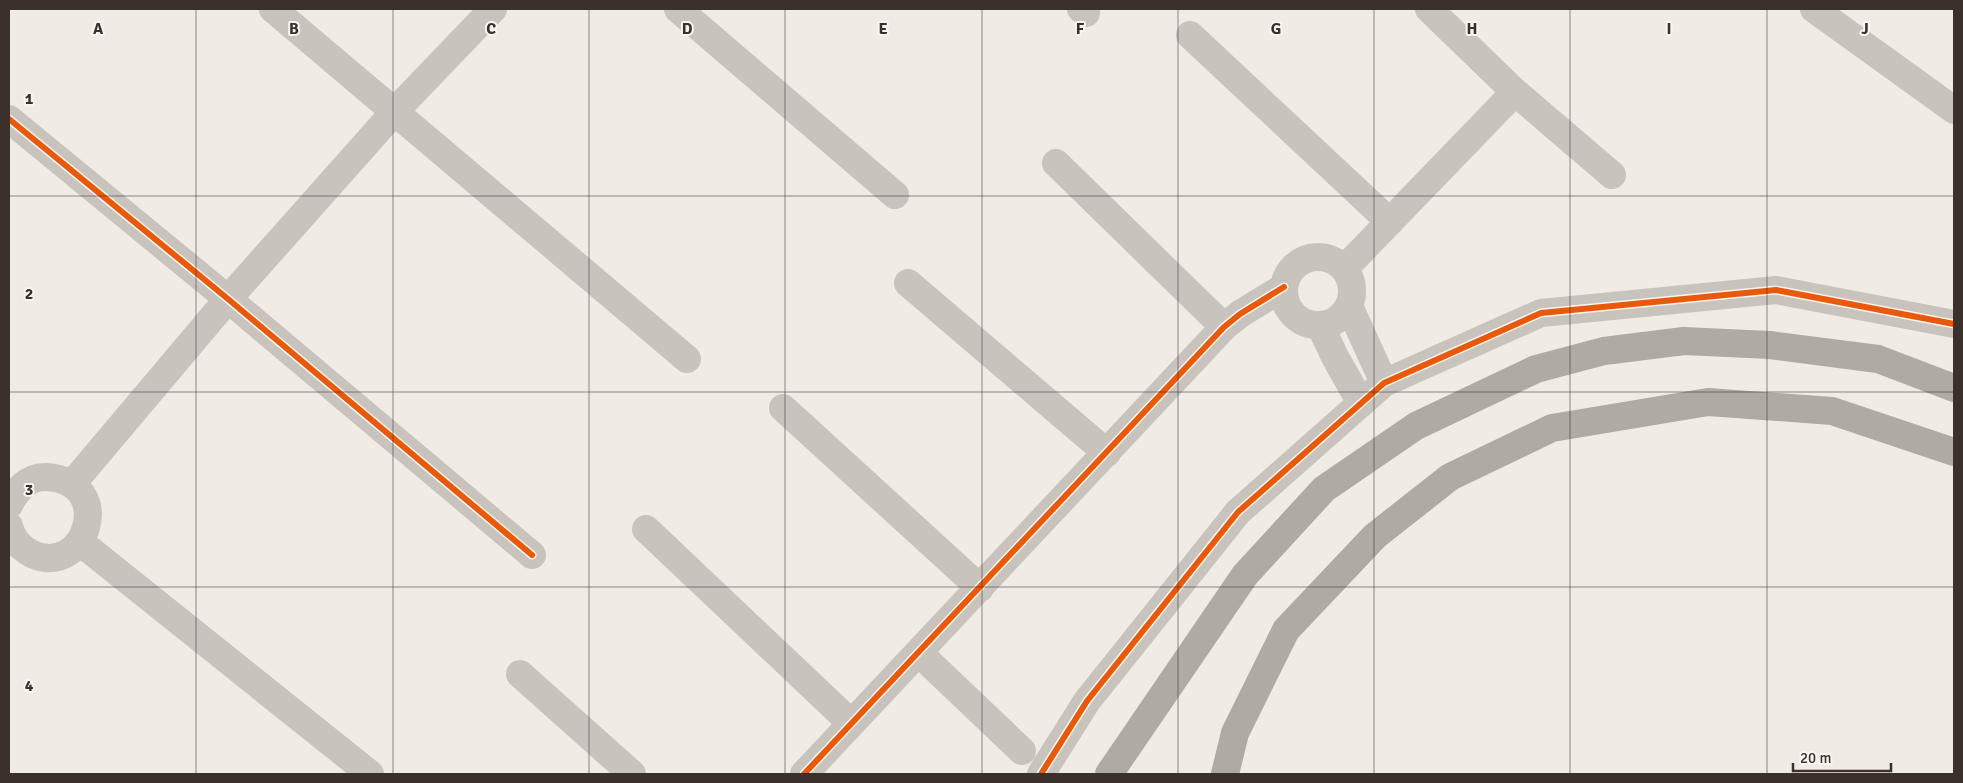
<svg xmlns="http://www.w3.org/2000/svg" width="1963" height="783" viewBox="0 0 1963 783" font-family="Signika,sans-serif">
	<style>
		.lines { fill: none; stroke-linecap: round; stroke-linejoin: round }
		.minor { stroke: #c9c3be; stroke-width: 28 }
		.highway { stroke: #afaaa4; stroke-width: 28 }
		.cycleway-casing { stroke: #fbf5ee; stroke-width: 9 }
		.cycleway { stroke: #e8590c; stroke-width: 6 }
		.grid { fill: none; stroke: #3b302b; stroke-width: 1; stroke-opacity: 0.55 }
		.grid-label { font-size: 16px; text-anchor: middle; font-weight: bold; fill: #3b302b; stroke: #fbf5ee; stroke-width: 4; stroke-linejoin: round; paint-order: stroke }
	</style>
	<rect width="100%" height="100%" fill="#f0ebe5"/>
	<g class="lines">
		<path class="minor" d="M273 9 687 359
			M678 9 895 195
			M1081 9 1086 13
			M1429 9 1515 92 1612 175
			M1814 9 1954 110
			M1190 35 1390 222
			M9 119 228 299 532 555
			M1056 163 1224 327
			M1284 291a34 34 0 1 1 68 0a34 34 0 1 1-68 0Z
			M1344 269 1515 92
			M908 283 1107 453
			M1349 306 1384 383
			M1320 325 1335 357 1361 403
			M783 408 980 588
			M72 484 228 299 396 110 493 9
			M9 505C16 491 28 476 46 477 118 481 86 579 32 554 20 548 13 540 9 526
			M646 529 851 723
			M80 542 370 774
			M919 653 1022 751
			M520 674 632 774
			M804 774 1224 327 1240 314 1284 287
			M1041 774 1087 701 1238 512 1384 383 1541 313 1776 290 1954 324"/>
		<path class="highway" d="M1109 774 1245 575 1324 489 1416 426 1536 369 1604 351 1684 341 1770 345 1878 359 1954 388
			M1225 774 1235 733 1286 630 1375 536 1450 477 1552 428 1708 402 1832 411 1954 452"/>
		<g class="cycleway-casing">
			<path id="cycleway" d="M9 119 228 299 532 555
				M804 774 1224 327 1240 314 1284 287
				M1041 774 1087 701 1238 512 1384 383 1541 313 1776 290 1954 324"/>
		</g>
		<use href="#cycleway" class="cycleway"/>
	</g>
	<path class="grid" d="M196 9V774M393 9V774M589 9V774M785 9V774M982 9V774M1178 9V774M1374 9V774M1570 9V774M1767 9V774M9 196H1954M9 392H1954M9 587H1954"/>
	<g class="grid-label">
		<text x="98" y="34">A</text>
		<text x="294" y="34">B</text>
		<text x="491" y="34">C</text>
		<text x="687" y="34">D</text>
		<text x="883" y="34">E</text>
		<text x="1080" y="34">F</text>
		<text x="1276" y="34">G</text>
		<text x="1472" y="34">H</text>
		<text x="1669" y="34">I</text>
		<text x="1865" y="34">J</text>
		<text x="29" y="104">1</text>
		<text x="29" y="299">2</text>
		<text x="29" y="495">3</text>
		<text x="29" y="691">4</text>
	</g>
	<rect width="1963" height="783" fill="none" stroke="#3b302b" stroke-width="20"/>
	<path d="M1793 763v8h98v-8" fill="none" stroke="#3b302b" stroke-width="2.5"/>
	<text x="1800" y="763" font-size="15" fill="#3b302b" stroke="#fbf5ee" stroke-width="4" paint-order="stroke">20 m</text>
</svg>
